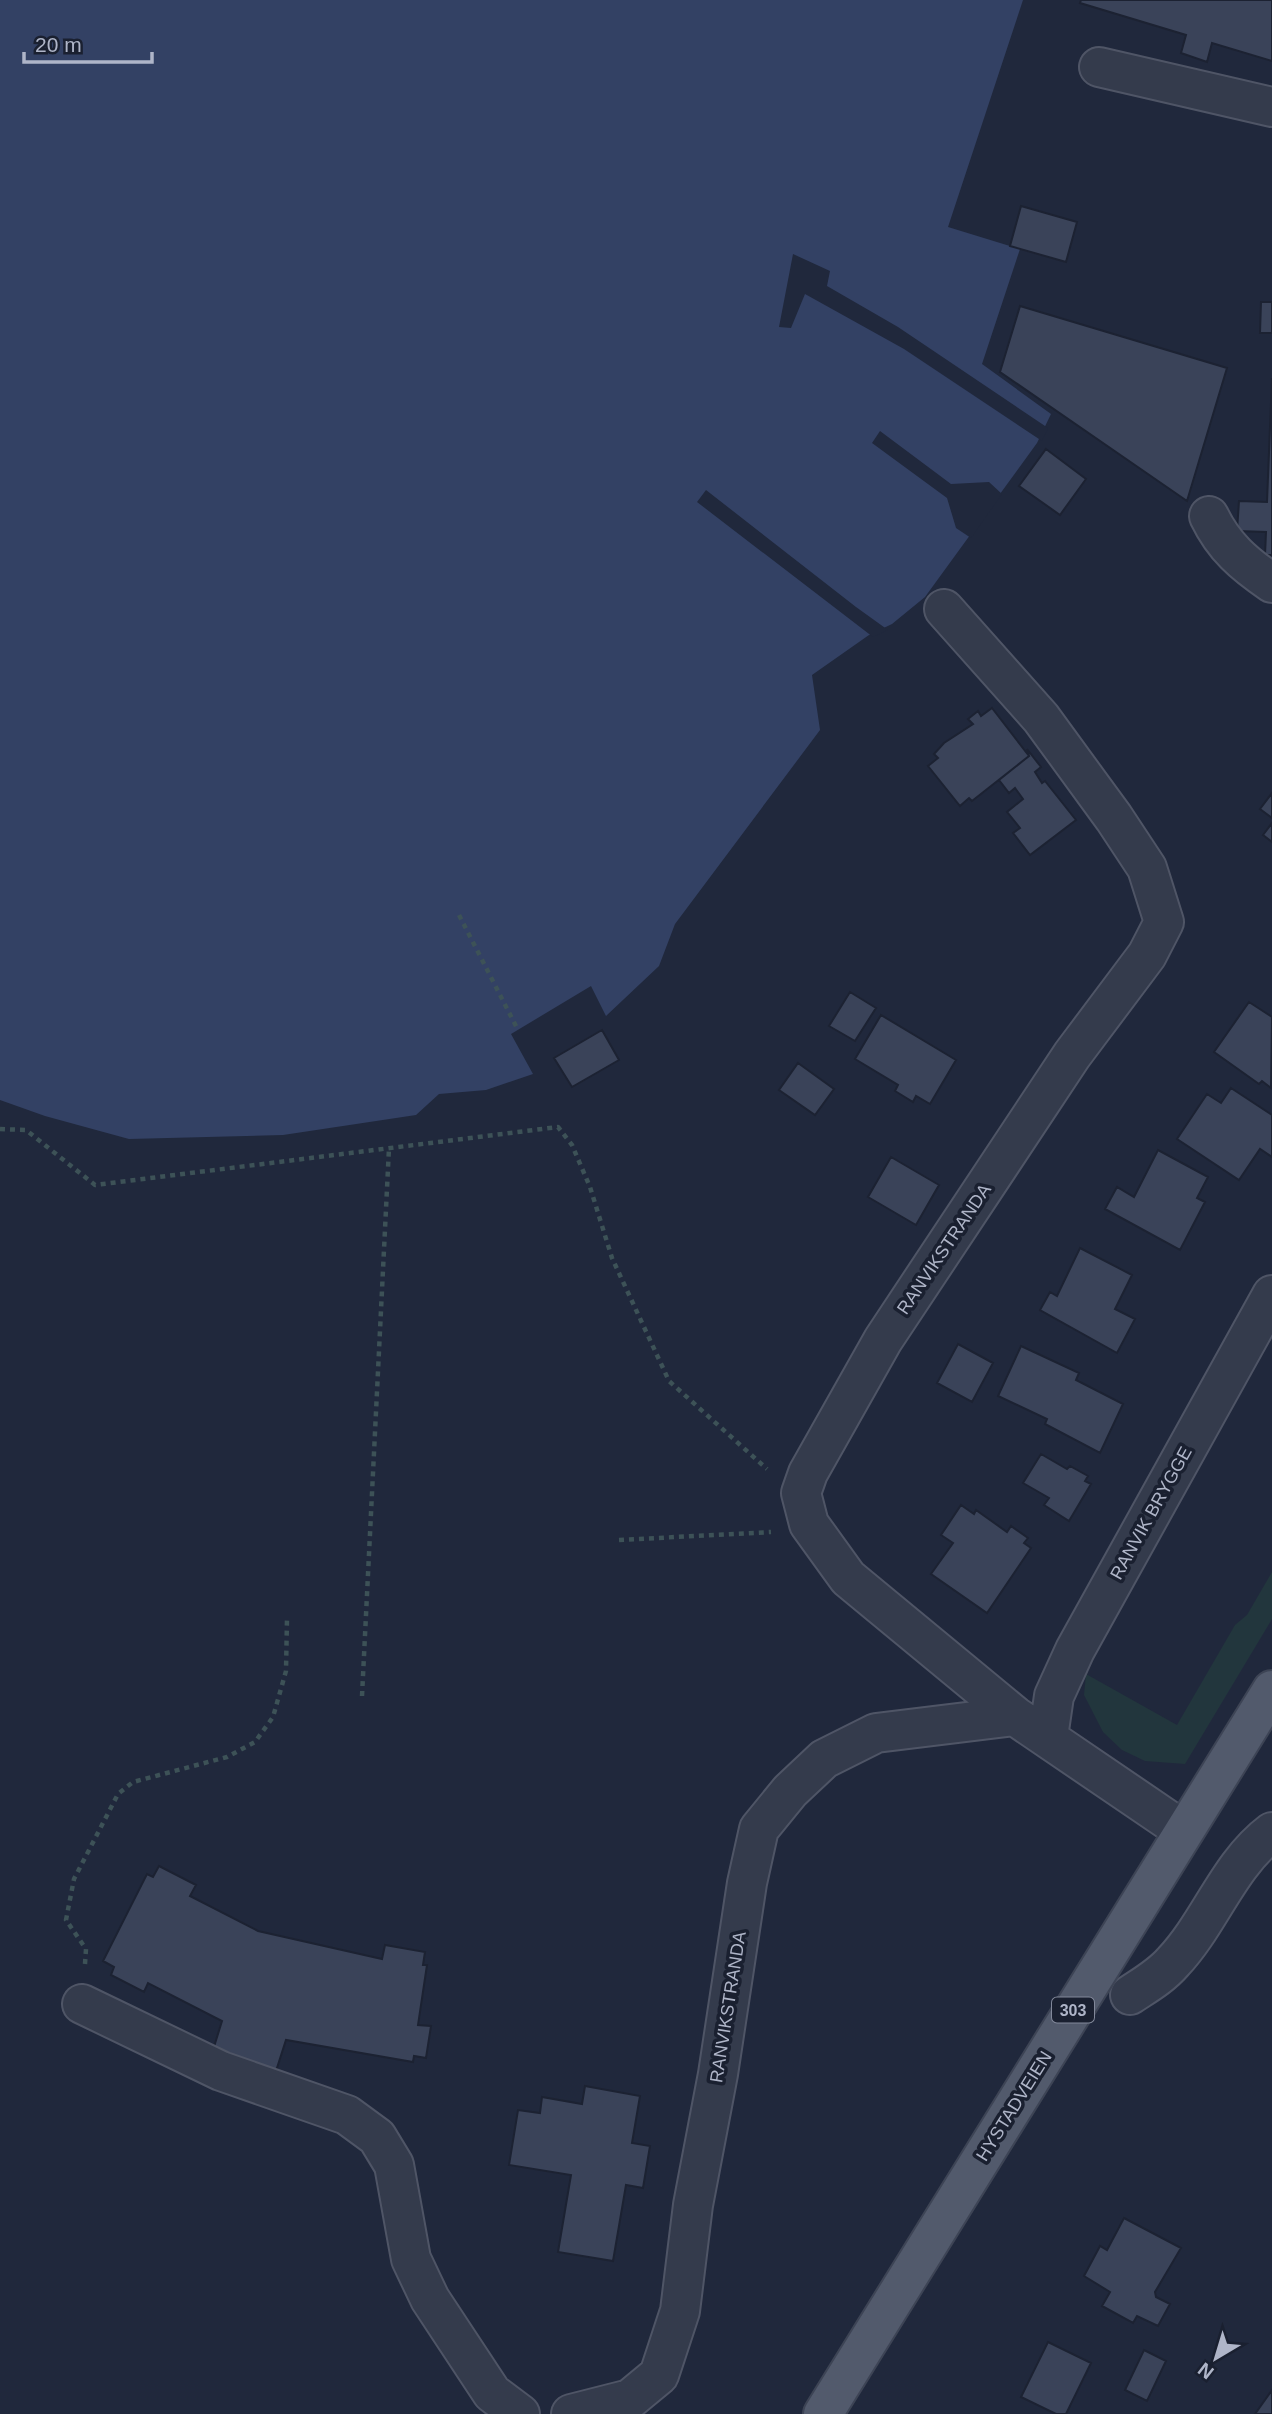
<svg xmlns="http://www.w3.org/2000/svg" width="1272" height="2414" viewBox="0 0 1272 2414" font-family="Arial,sans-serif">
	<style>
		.green { fill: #22363d }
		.water { fill: #334164 }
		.pier { fill: #20283c }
		.building { fill: #3a4359; stroke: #1c2232; stroke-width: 2 }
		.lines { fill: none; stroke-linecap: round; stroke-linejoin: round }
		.minor-casing { stroke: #4f5566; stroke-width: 42 }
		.major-casing { stroke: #3d4455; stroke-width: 42 }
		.path { stroke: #3d5257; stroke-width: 4.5; stroke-dasharray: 5 5; stroke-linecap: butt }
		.minor { stroke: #343b4c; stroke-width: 38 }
		.major { stroke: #525a6c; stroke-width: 38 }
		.labels { text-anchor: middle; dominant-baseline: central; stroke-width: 7; stroke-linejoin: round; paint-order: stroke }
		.shield { fill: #1a2030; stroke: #82889a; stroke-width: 2 }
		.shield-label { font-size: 16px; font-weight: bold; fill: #afb5c8 }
		.street-label { font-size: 18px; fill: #afb5c8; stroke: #1a2030 }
	</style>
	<rect width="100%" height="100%" fill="#20283c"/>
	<path class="green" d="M1272 1572V1619L1185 1764 1145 1761 1122 1750 1103 1732 1084 1695 1086 1674 1177 1725 1235 1625 1247 1615Z"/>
	<path class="water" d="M0 0H1023L948 227 1020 249 982 364 1051 414 1037 443 925 597 892 624 869 635 812 675 820 730 675 924 659 966 606 1016 591 986 511 1034 533 1074 486 1090 439 1094 416 1115 283 1135 129 1139 45 1116 0 1100Z"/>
	<path class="pier" d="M793 254 830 271 827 286 898 327 1048 428 1042 441 904 349 805 294 791 328 779 327Z
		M880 431 951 484 989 482 1002 494 971 538 956 528 947 498 872 443Z
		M706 490 856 607 888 630 873 637 697 502Z"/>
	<path class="building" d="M1081 0H1272V61L1212 43 1207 62 1181 53 1186 35 1080 3Z
		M1021 206 1077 222 1066 262 1010 246Z
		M1261 302H1272V333H1260Z
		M1020 306 1227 368 1187 501 1000 372Z
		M1272 378V555H1265L1266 532 1237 531 1239 501 1267 502Z
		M1046 449 1086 479 1060 515 1019 486Z
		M992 708 1029 756 972 801 969 798 960 806 928 766 938 758 934 754 944 743 973 724 968 719 978 711 981 716Z
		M1027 749 1041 767 1035 772 1042 783 1045 781 1076 820 1030 855 1013 833 1020 828 1007 812 1023 799 1015 788 1009 793 999 780 1029 756Z
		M1272 793V818L1260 809Z
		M1272 823V842L1263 835Z
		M850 992 876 1008 855 1041 829 1026Z
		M1249 1002 1272 1017 1271 1088 1262 1081 1259 1084 1214 1052Z
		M881 1015 956 1060 930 1104 916 1096 913 1102 895 1091 898 1085 855 1059Z
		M602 1030 619 1060 572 1087 554 1058Z
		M798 1063 834 1089 815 1115 779 1090Z
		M1231 1088 1272 1115V1157L1260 1149 1239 1180 1177 1139 1207 1094 1221 1103Z
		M1158 1150 1208 1177 1197 1198 1205 1202 1180 1250 1105 1209 1117 1187 1134 1197Z
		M891 1157 939 1185 916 1225 868 1197Z
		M1080 1248 1132 1275 1115 1309 1135 1319 1117 1353 1040 1310 1050 1292 1057 1296Z
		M958 1344 993 1363 972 1402 937 1383Z
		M1021 1346 1079 1373 1076 1380 1123 1404 1100 1453 1045 1424 1047 1419 998 1396Z
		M1041 1454 1067 1469 1070 1466 1088 1476 1085 1481 1091 1484 1069 1521 1044 1505 1049 1498 1023 1483Z
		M961 1505 974 1514 976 1510 1007 1532 1011 1526 1028 1538 1024 1543 1031 1548 987 1613 931 1574 953 1543 941 1535Z
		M159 1866 196 1885 190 1896 258 1931 382 1959 385 1945 425 1952 423 1965H427L418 2025 431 2026 426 2058 414 2056 413 2062 286 2040 276 2071 213 2050 222 2021 148 1983 144 1992 111 1975 114 1967 103 1961 147 1874 153 1877Z
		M585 2086 640 2096 632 2143 650 2146 643 2188 626 2185 613 2261 558 2252 571 2175 509 2165 518 2110 540 2113 542 2097 582 2104Z
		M1124 2218 1181 2248 1155 2292 1156 2297 1170 2304 1158 2326 1137 2316 1133 2323 1102 2306 1110 2292 1084 2276 1100 2246 1107 2250Z
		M1048 2342 1091 2363 1066 2414H1056L1021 2397Z
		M1144 2350 1166 2361 1147 2401 1125 2390Z
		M1272 2390V2414H1255Z"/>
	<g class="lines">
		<g class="minor-casing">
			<path id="minor" d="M1099 67 1272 107
				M1209 516C1224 547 1244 564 1272 583
				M944 609 1041 718 1114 818 1147 868 1164 922 1147 955 1072 1055 883 1340 808 1473 801 1493 809 1524 848 1578 1015 1716 1184 1831
				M1048 1737 1054 1696 1075 1650 1272 1295
				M1130 1995C1145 1985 1161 1976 1173 1962 1210 1923 1228 1865 1272 1832
				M82 2004 221 2071 347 2115 377 2137 394 2165 411 2259 430 2299 492 2393 520 2414
				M571 2414 630 2399 659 2375 680 2311 693 2205 718 2074 747 1883 759 1829 790 1791 824 1759 876 1733 1015 1716"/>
		</g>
		<g class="major-casing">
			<path id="major" d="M823 2414 1272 1690"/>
		</g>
		<path class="path" d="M459 915 518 1030
			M0 1129 26 1130 95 1185 558 1127 572 1145 590 1187 612 1258 669 1381 767 1469
			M619 1540 771 1532
			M362 1696 389 1148
			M85 1964 86 1949 66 1920 74 1879 118 1794 133 1782 227 1757 255 1742 273 1717 286 1671 287 1618"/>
		<use href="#minor" class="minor"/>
		<use href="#major" class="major"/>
	</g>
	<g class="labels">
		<rect class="shield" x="1052" y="1997.5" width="42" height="25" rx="5"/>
		<g class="shield-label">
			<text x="1073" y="2010">303</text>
		</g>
		<g class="street-label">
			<text transform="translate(944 1249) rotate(-56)">RANVIKSTRANDA</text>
			<text transform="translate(1151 1513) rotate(-61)">RANVIK BRYGGE</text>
			<text transform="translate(728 2007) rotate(-81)">RANVIKSTRANDA</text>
			<text transform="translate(1014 2106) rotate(-58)">HYSTADVEIEN</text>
		</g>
	</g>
	<g transform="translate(1216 2358) rotate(218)" stroke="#1a2030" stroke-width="5" paint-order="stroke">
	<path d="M0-5L12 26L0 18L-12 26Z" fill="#afb5c8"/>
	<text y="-10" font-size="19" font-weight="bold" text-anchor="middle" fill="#afb5c8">N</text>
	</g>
	<path d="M24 52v10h128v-10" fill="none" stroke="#afb5c8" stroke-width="3.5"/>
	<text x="35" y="52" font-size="21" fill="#afb5c8" stroke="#1a2030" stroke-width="5" paint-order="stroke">20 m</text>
</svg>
